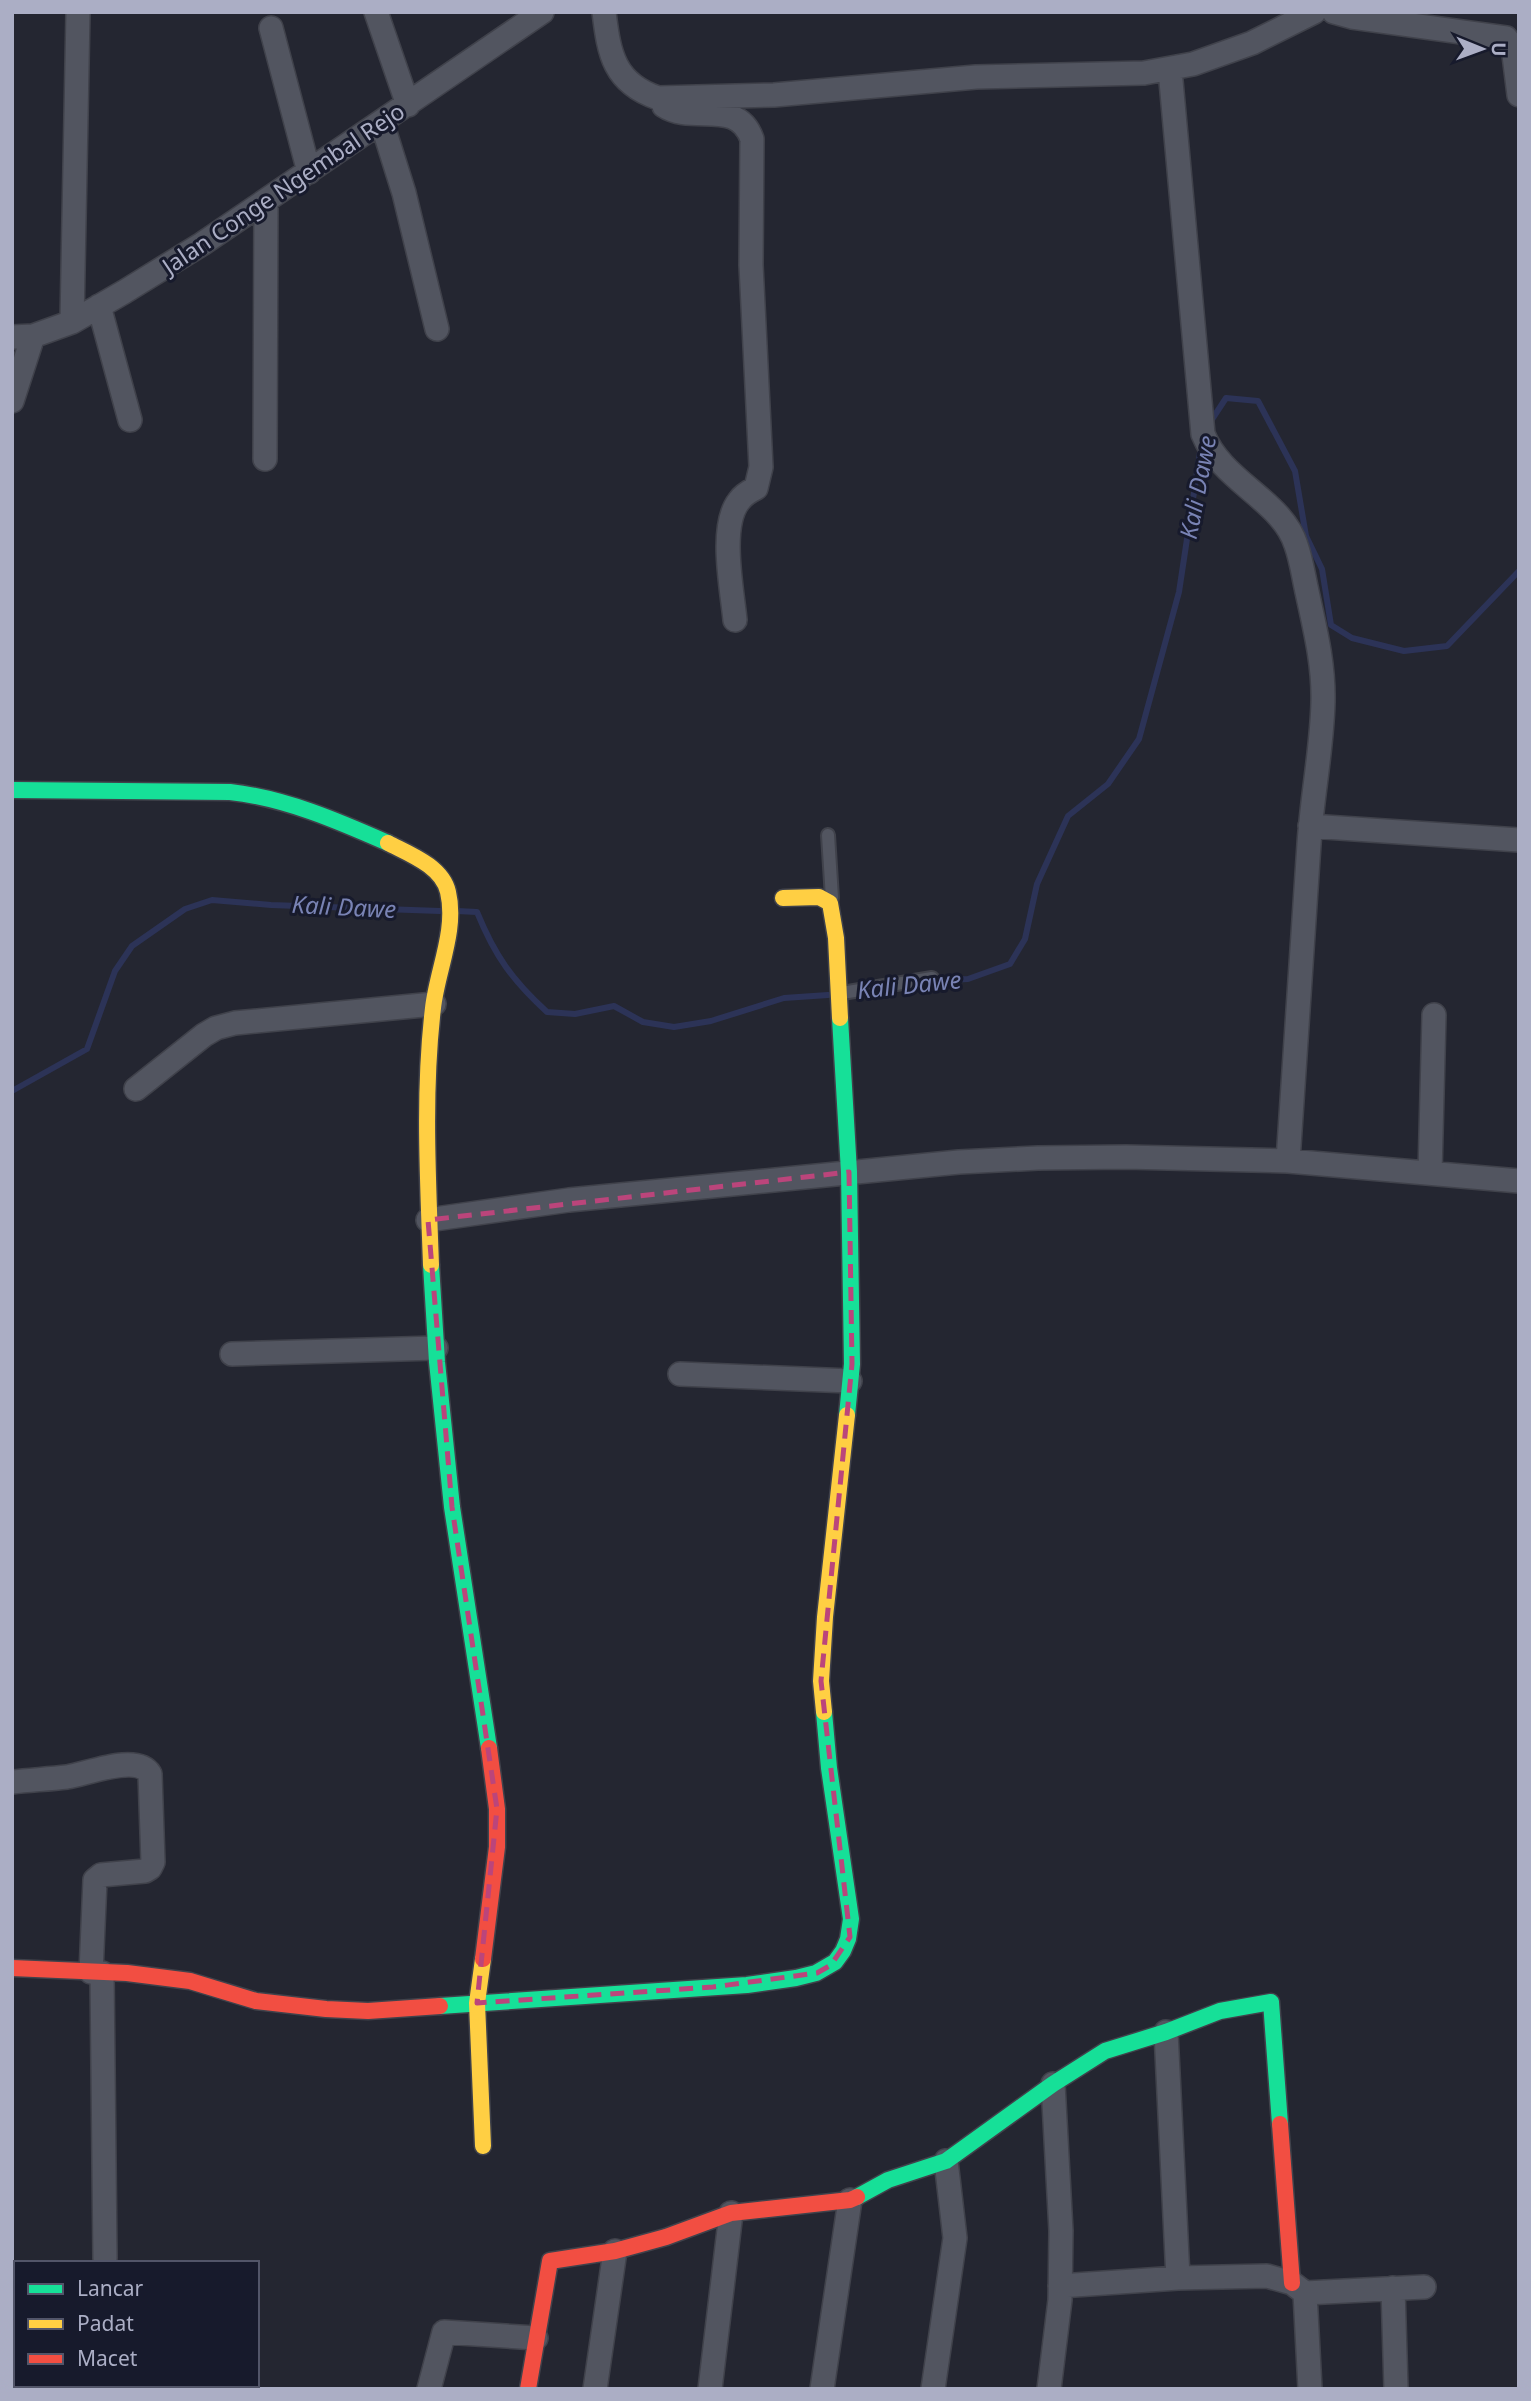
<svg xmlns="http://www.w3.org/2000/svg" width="1531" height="2401" viewBox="0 0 1531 2401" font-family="'Noto Sans',sans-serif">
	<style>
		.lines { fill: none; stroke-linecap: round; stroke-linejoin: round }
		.stream { stroke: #2c3357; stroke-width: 6 }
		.lane-casing { stroke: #40424b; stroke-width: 16 }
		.street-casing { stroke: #40424b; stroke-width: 26 }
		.fast-casing { stroke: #40424b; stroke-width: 19 }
		.slow-casing { stroke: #40424b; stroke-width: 19 }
		.jam-casing { stroke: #40424b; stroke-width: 19 }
		.lane { stroke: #525560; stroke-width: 12 }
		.street { stroke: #525560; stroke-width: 23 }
		.fast { stroke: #16e098; stroke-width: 16 }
		.slow { stroke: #ffcf43; stroke-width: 16 }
		.jam { stroke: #f24e42; stroke-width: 16 }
		.marked { fill: none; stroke: #bb457b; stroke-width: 5; stroke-dasharray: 14 9; stroke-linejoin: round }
		.labels { text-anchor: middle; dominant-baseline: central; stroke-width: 6; stroke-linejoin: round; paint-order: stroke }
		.street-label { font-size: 23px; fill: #abaec5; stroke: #171a2c }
		.water-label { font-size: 24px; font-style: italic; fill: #7983b4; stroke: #171a2c }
	</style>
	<rect width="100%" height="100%" fill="#242631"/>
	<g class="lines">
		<path class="stream" d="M1209 424 1226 398 1258 401 1295 471 1306 536 1322 569 1331 625 1352 638 1404 651 1447 646 1519 571
			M457 911 477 912C495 956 512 980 547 1012L575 1014 614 1006 643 1022 674 1027 711 1021 784 998 828 995
			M931 981 968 979 1010 964 1025 939 1037 884 1068 816 1108 784 1139 739 1179 592 1201 446
			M12 1091 87 1049 115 971 132 946 185 909 212 900 271 905 440 911"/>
		<g class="lane-casing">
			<path id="lane" d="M828 835 832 898
				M842 993 932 978"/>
		</g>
		<g class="street-casing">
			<path id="street" d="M376 12 408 105
				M604 12C609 54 614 83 658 98L774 95 976 77 1144 73 1193 64 1252 43 1314 12
				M1334 12 1352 17 1506 38 1513 47 1519 95
				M271 28 309 172
				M1170 70 1203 434C1222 482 1282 500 1296 545 1301 559 1303 573 1306 587 1314 625 1324 662 1323 702 1322 749 1312 796 1309 844 1302 949 1295 1055 1288 1161
				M664 106C693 125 737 97 752 139L751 265 761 467 756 488C750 491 743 495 739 501 719 526 732 589 735 620
				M382 123 404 193 437 329
				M99 306 130 420
				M72 322 78 12
				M12 337 33 336 72 322 124 292 202 244 542 12
				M12 401 33 336
				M265 459 266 201
				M1310 826 1519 840
				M136 1089 204 1035 216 1028 235 1023 434 1004
				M1430 1173 1434 1015
				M428 1220 569 1200 959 1162 1038 1158 1126 1157 1288 1161 1519 1181
				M232 1354 436 1348
				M680 1374 850 1381
				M12 1782C31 1780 49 1779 67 1777 87 1774 137 1753 150 1774L153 1862 150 1868 145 1871 101 1875 95 1880 91 1972
				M102 1973 105 2258
				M1166 2032 1178 2278
				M1060 2286 1178 2278 1267 2276 1292 2283 1305 2293 1310 2389
				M1393 2288 1396 2389
				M1305 2293 1424 2287
				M429 2389 444 2332 536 2338
				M595 2389 615 2251
				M710 2389 731 2213
				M822 2389 850 2200
				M933 2389 955 2238 946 2161
				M1049 2389 1060 2300 1061 2231 1053 2084"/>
		</g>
		<g class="fast-casing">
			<path id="fast" d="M12 790 230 792C285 798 338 821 388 843
				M840 1018 849 1172 852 1364 847 1415
				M431 1265 437 1362 452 1507 489 1748
				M440 2006 747 1985 796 1978 816 1973 835 1962 843 1951 848 1939 851 1919 829 1768 824 1712
				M857 2197 888 2180 946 2161 1053 2084 1105 2051 1166 2032 1220 2011 1271 2002 1280 2124"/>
		</g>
		<g class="slow-casing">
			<path id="slow" d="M388 843C409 854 442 866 448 892 457 930 437 971 433 1008 423 1093 428 1180 431 1265
				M783 898 819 897 830 903 836 938 840 1018
				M824 1712 821 1681 825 1617 847 1415
				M483 1959 477 2003 483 2146"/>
		</g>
		<g class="jam-casing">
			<path id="jam" d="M483 1959 497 1847V1809L489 1748
				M12 1968 127 1973 190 1981 256 2001 326 2009 368 2011 440 2006
				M1280 2124 1292 2283
				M528 2389 550 2261 615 2251 666 2237 731 2213 850 2200 857 2197"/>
		</g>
		<use href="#lane" class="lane"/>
		<use href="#street" class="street"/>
		<use href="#fast" class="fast"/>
		<use href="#slow" class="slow"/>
		<use href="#jam" class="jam"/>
	</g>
	<path class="marked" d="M849 1172 852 1364 821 1681 850 1937 831 1965 817 1973 713 1987 477 2003 497 1809 452 1507 428 1220Z"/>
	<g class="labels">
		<g class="street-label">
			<text transform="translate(283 188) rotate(-34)">Jalan Conge Ngembal Rejo</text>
		</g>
		<g class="water-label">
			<text transform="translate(1197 487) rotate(-79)">Kali Dawe</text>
			<text transform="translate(344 906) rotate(3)">Kali Dawe</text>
			<text transform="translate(909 984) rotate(-6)">Kali Dawe</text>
		</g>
	</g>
	<rect width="1531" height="2401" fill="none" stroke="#abaec5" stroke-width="28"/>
	<rect x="14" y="2261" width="245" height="126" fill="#171a2c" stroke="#525569" stroke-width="2"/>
	<rect x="28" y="2284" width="35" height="10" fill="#16e098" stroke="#525569" stroke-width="2"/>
	<text x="77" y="2296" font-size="21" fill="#abaec5">Lancar</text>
	<rect x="28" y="2319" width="35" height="10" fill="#ffcf43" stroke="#525569" stroke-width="2"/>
	<text x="77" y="2331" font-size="21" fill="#abaec5">Padat</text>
	<rect x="28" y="2354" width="35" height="10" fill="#f24e42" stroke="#525569" stroke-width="2"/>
	<text x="77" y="2366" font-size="21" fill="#abaec5">Macet</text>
	<g transform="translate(1482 49) rotate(91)" stroke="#171a2c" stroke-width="5" paint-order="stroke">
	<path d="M0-5L12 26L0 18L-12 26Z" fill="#abaec5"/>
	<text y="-10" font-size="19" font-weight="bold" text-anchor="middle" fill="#abaec5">U</text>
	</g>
</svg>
